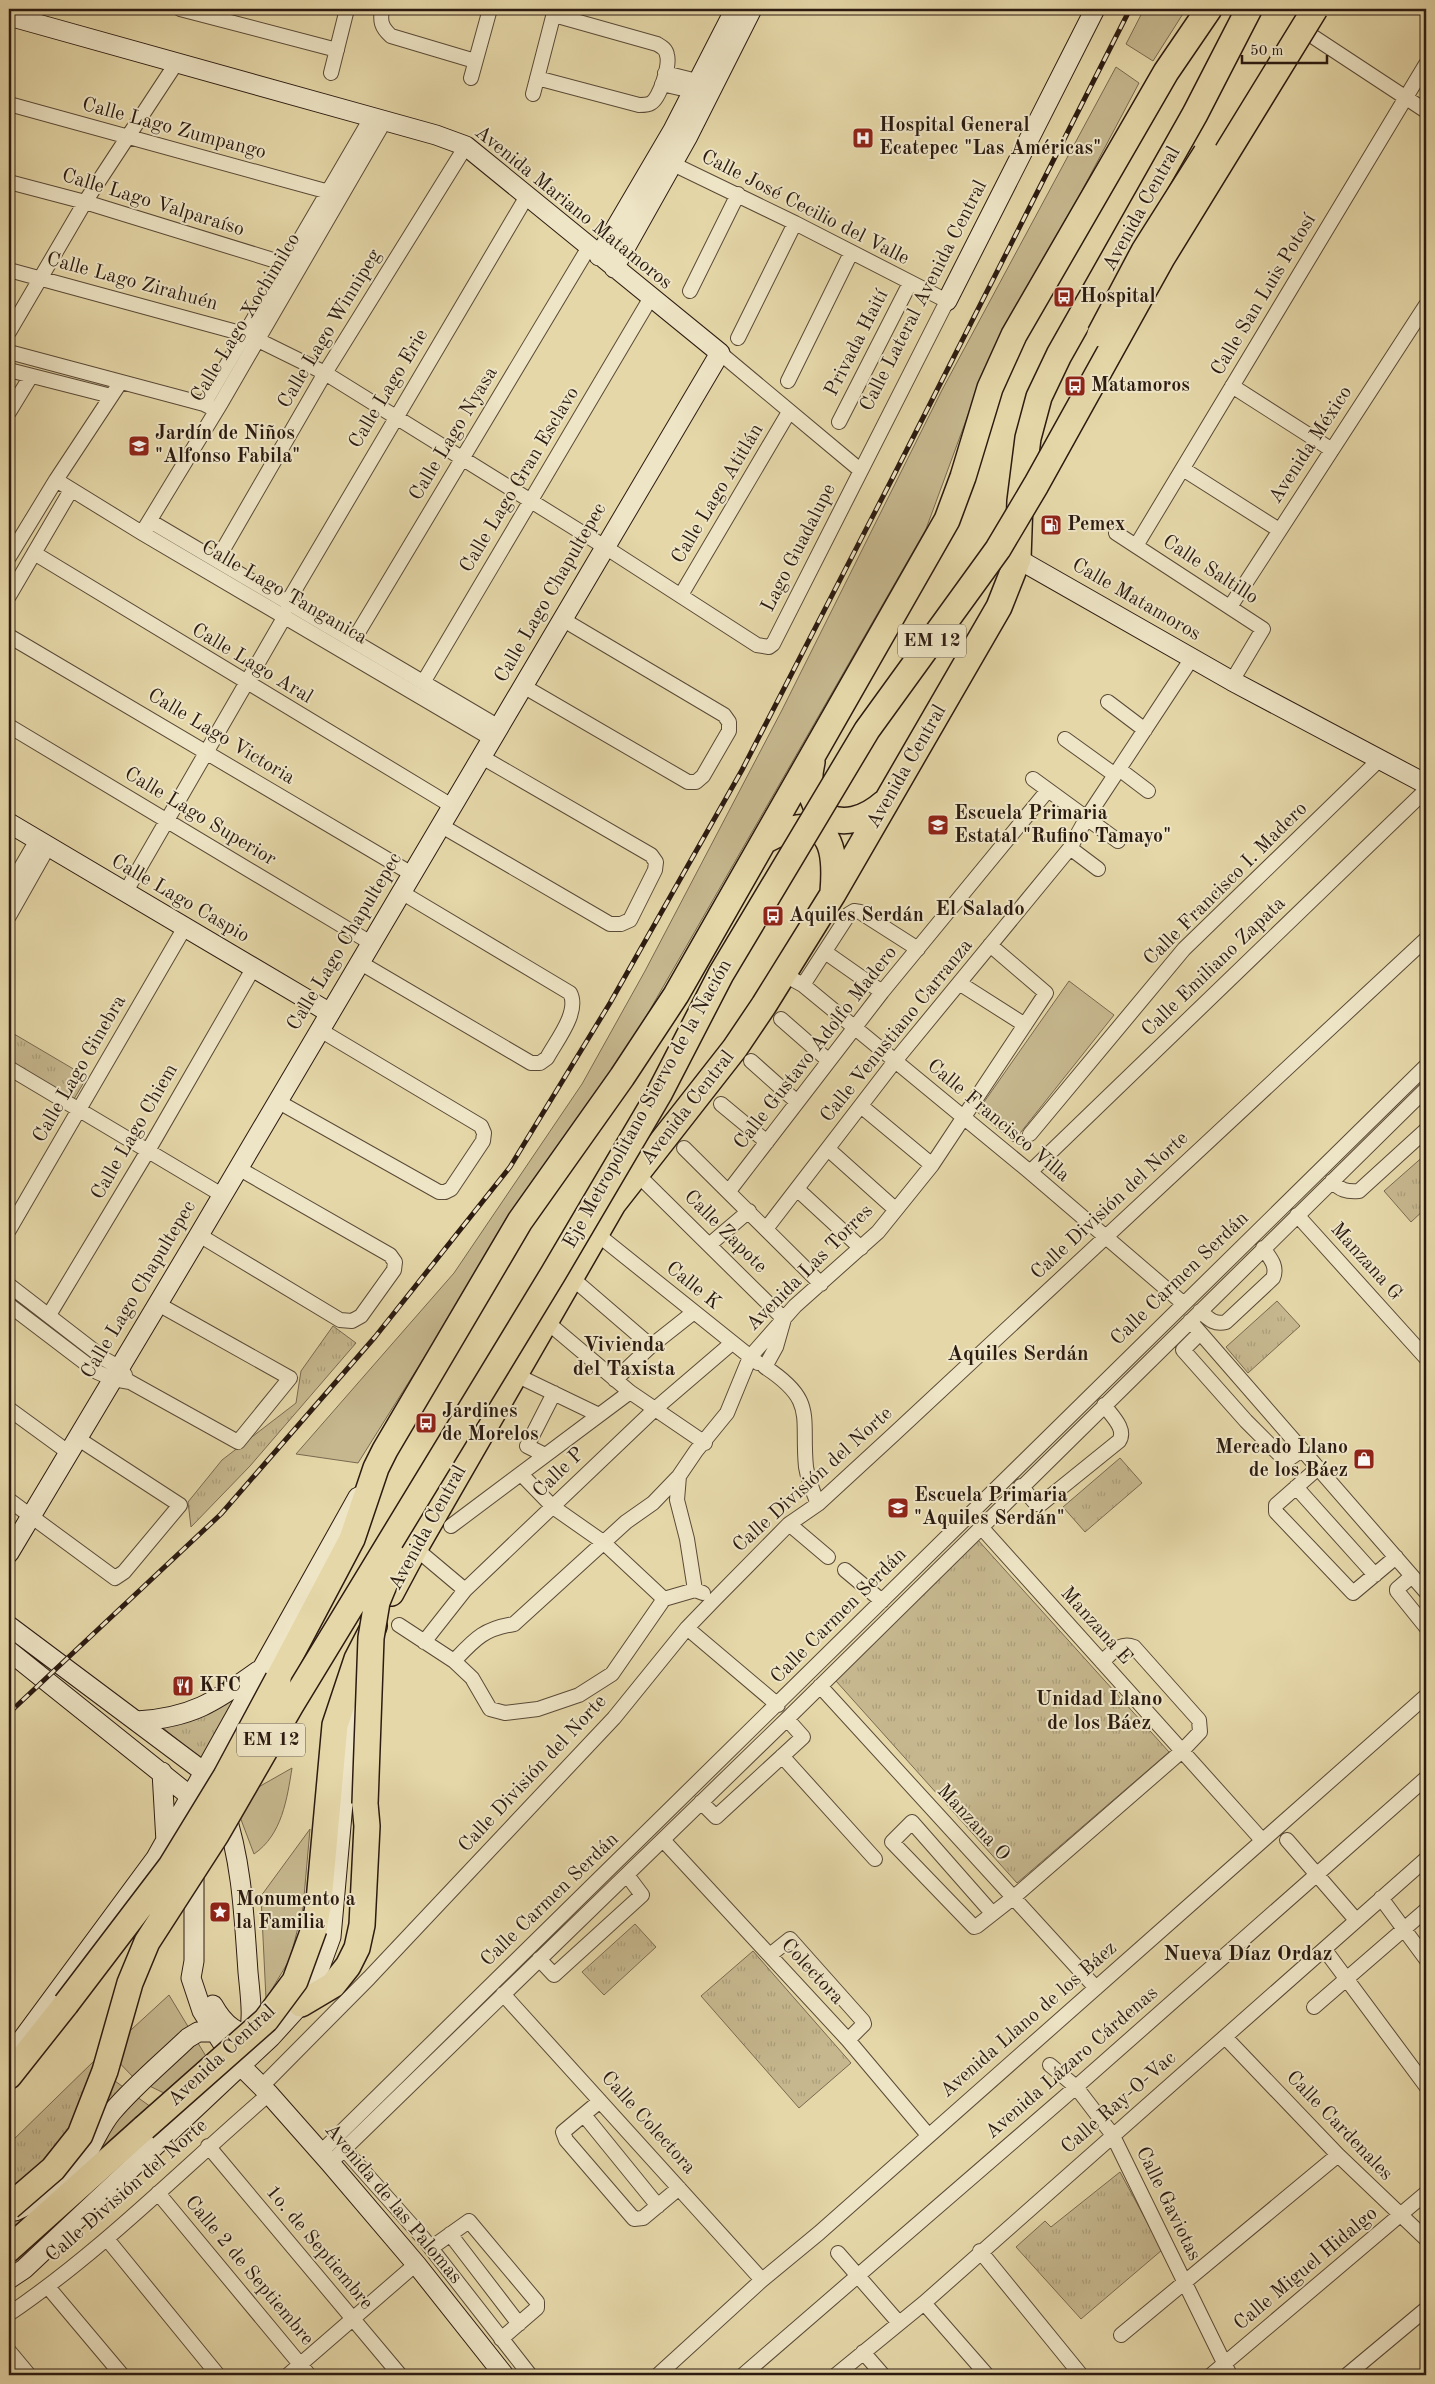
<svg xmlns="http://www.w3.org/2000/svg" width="1435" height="2384" viewBox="0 0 1435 2384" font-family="'Old Standard TT',serif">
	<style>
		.grass { fill: #c6b78e; stroke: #796950 }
		.park { fill: url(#park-tufts); stroke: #796950 }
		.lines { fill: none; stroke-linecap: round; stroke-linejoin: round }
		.street-casing { stroke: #5a4a37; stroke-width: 16 }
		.secondary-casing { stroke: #2c1b11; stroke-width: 21 }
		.highway-casing { stroke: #2c1b11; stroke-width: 28 }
		.street { stroke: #eee5c6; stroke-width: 14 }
		.secondary { stroke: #eee5c6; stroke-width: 19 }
		.highway { stroke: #e5d7a8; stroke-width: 25 }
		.rail-casing { stroke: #2c1b11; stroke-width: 5 }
		.rail { stroke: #eee5c6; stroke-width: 3; stroke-dasharray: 9; stroke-linecap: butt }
		.highway-bridge-casing { stroke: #2c1b11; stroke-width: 28; stroke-linecap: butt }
		.highway-bridge { stroke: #e5d7a8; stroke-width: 25 }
		.labels { text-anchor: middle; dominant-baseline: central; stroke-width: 4; stroke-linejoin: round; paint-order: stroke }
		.shield { fill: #eee5c6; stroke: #665847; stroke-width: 1 }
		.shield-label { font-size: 19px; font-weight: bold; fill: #2c1b11 }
		.poi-label { font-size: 20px; font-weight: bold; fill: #2c1b11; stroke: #eee5c6; text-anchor: start }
		.street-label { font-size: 20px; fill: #2c1b11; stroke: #eee5c6 }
		.neighbourhood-label { font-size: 21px; font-weight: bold; fill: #2c1b11; stroke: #eee5c6 }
	</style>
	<defs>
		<pattern id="park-tufts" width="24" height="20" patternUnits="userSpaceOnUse" patternTransform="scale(1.25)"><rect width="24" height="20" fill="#c6b78e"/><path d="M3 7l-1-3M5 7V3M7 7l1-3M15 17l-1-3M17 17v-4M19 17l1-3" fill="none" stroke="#aa9d79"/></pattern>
	</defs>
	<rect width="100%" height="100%" fill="#e5d7a8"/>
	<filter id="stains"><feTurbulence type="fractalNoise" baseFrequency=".004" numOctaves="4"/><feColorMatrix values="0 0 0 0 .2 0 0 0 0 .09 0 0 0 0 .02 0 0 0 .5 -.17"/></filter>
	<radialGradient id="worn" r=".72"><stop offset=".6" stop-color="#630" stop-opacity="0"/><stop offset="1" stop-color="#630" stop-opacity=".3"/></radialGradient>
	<path class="grass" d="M1144 9H1186L1153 61 1126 44Z
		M1116 67 1139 83 979 385 926 529 632 1041 511 1219 358 1463 296 1454 454 1273 582 1084 645 971 782 710 942 390Z
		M1069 981 1114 1015 1013 1142 977 1112Z
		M292 1768C287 1799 282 1835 254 1854L234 1801Z
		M310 1829 303 1908 290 1959 266 1999 261 1896Z
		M169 1995 207 2058 164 2093 135 2079 108 2051Z"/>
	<path class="park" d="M9 1031 87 1077 74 1099 9 1061Z
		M1426 1154V1208L1411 1222 1384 1191Z
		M1277 1301 1300 1326 1248 1373 1226 1347Z
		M333 1326 356 1343 250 1466 191 1527 188 1502 222 1460 296 1403 301 1371Z
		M1120 1458 1142 1483 1085 1532 1063 1507Z
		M977 1539 1169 1752 1017 1883 836 1681Z
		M250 1678 206 1763 162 1727Z
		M635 1924 656 1947 604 1995 582 1972Z
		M753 1951 851 2063 799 2108 701 1996Z
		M96 2059 108 2076 151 2107 9 2237V2144Z
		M1120 2172 1162 2250 1081 2319 1016 2247 1045 2221 1051 2227Z"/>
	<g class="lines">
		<g class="street-casing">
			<path id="street" d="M180 9 337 50
				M382 9C380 21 381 27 391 36L475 61
				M1306 32 1426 111
				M331 73 347 9
				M665 73 697 81
				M471 78 490 9
				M537 78 639 105C642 105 648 105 651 103 660 98 670 65 667 55 666 49 662 47 657 44L554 15
				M662 84 692 91
				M533 94 555 9
				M9 104 329 192
				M9 182 85 202 286 264
				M9 270 244 334
				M690 291 738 194
				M9 332 85 202 177 62
				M738 338 795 223
				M258 340 325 373 605 547 757 645 769 647 773 644 947 301 795 223 673 164
				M9 352 204 404 212 408
				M720 353 860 470
				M9 370 111 396
				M788 381 851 253
				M1232 386 1332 450
				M204 404 371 118
				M9 412 31 376
				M839 422 910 283
				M1183 469 1279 530
				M56 480 142 533 492 739
				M150 521 499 727
				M142 533 221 403 384 122
				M1116 533 1263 629 1232 681
				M1136 546 1426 64
				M34 553 452 806
				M9 557 56 480 120 383
				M217 560 325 373 466 146
				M681 595 789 412
				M9 596 71 490
				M287 603 527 196
				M1230 607 1426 305
				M9 636 412 874
				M353 641 589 247
				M424 681 650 299
				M523 686 688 782H696L703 776 729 731V722L724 715 562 619
				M1108 702 1145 730
				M9 726 371 943
				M1065 739 1115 775
				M1119 769 1148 791
				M1033 779 1118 841
				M440 825 610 924H621L630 920 655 870 656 862 651 855 480 756
				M1070 848 1098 869
				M9 888 37 840
				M125 893 285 616
				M9 916 48 847
				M825 952 882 992
				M359 962 531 1063H540L547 1058C556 1041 580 1012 570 993L401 892
				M783 974 803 985 1030 1172 1184 1304
				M959 983 1025 1025
				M803 985 849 914 854 911 860 912 918 949
				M781 1019 829 1061
				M751 1061 797 1102
				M9 1068 222 1195
				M277 1101 439 1192H445L451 1189 483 1141 484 1133 481 1126 320 1030
				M721 1104 767 1142
				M861 1106 932 1165
				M1030 1134 1184 949 1380 759
				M684 1148 821 1284
				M828 1149 895 1209
				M1030 1172 1426 790
				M637 1174 784 1319 776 1347 765 1367C817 1401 801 1416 806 1467 808 1480 813 1492 818 1504
				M1332 1181C1340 1190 1346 1192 1359 1191L1426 1130
				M797 1189 861 1248
				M729 1191 882 992 1048 790
				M1297 1215 1426 1358
				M766 1229 895 1061 1070 848 1086 819 1192 658
				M9 1230 185 927
				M597 1234 758 1363
				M199 1235 340 1320 352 1321 361 1316 394 1270 395 1262 390 1255 238 1168
				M709 1245 749 1211
				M572 1278 651 1346
				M9 1285 106 1360 119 1367 125 1375
				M9 1305 97 1372 113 1379 130 1382 238 1442 290 1378 158 1304
				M1200 1311C1209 1319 1214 1325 1226 1322L1273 1278C1278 1266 1270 1258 1263 1248
				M49 1315 149 1149 254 967
				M1190 1321 1426 1592
				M547 1322 630 1392 705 1443
				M1200 1333 1183 1350 1246 1421 1286 1461 1302 1450
				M516 1375 599 1415
				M615 1380 651 1346 694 1312
				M9 1409 68 1452
				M545 1455 527 1446 554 1393
				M1318 1468 1276 1505V1512L1353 1593 1396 1557
				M521 1474 553 1507 603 1542 664 1599 695 1590
				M679 1476 677 1500 687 1539 695 1590 703 1593
				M1021 1486 1036 1504H1041L1119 1441C1127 1429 1111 1415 1104 1405
				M1296 1487 1375 1575
				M9 1500 115 1578 124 1572 180 1505 77 1438
				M789 1524 828 1557
				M451 1526 630 1392
				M981 1527 1262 1840
				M415 1548 465 1590
				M845 1570 882 1601
				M1412 1576 1397 1589V1591L1426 1627
				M399 1625 454 1661 472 1678 490 1709 505 1713 538 1709 579 1695 612 1674 664 1599
				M687 1628 778 1705
				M424 1642 465 1590 655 1409 732 1343
				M454 1661C475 1639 483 1629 514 1624L626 1522 653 1503 679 1476 696 1451 727 1413 750 1357 795 1306 878 1232 932 1165 1046 993 990 945
				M820 1686 1096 1988
				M782 1756 875 1859
				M701 1802 716 1817 803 1737 787 1719
				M663 1840 848 2040 928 2135
				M1287 1840 1356 1920
				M1381 1898 1426 1959
				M992 1913 912 1822 892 1842 974 1927 977 1926 1014 1897 1182 1751 1200 1732 1199 1720 1134 1647C1120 1641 1112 1653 1102 1662
				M1325 1950 1426 2086
				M770 1955 790 1939 863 2021 864 2024 848 2040
				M539 1959 554 1975 642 1895 627 1875
				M503 1994 762 2280
				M1314 2007 1426 1910
				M1225 2037 1338 2155 1426 2239
				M1050 2065 1076 2087 1112 2134 1230 2375
				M262 2086 369 1978 614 1718 687 1628 715 1599 789 1524 818 1504 893 1435 1426 939
				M600 2101 563 2132 566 2140 634 2219 643 2218 679 2188
				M584 2115 658 2206
				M208 2146 400 2375
				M344 2149 423 2238 530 2375
				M321 2152 1426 1066
				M330 2163 787 1719 1426 1089
				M158 2193 309 2375
				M450 2234 519 2324
				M107 2239 218 2375
				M431 2248 469 2221 537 2302V2308L501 2339
				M980 2251 1081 2375
				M838 2253 899 2323
				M48 2287 122 2375
				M924 2303 987 2375
				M9 2314C103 2250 183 2168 269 2094
				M1121 2335 1338 2155
				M9 2351 29 2375
				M863 2352 883 2375
				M288 2375 416 2264
				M658 2375 762 2280 819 2233 1426 1696
				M743 2375 1076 2087 1426 1778
				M836 2375 924 2303 1426 1859
				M1211 2375 1426 2193
				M1347 2375 1426 2309"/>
		</g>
		<g class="secondary-casing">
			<path id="secondary" d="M9 16 436 135 466 146 720 353 199 1235 9 1553
				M599 256 673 130 735 9
				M614 268 688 136 752 9
				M947 301 1095 9
				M1018 559 1232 681 1426 784
				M9 823 330 1013
				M9 1626 204 1772 210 1782
				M9 1651 185 1792 190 1801 193 1833
				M137 1721C191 1718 215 1702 258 1671
				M162 1772 166 1842H168
				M224 1809C242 1862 244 1916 248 1972 250 1994 254 2019 248 2041
				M194 1866V1961L191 1978 202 2011 221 2041 241 2066 269 2094 330 2163 416 2264 504 2375
				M213 2005C224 2025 237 2035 260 2037
				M9 2057 156 1858 358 1497
				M15 2211C40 2200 67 2180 84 2158 94 2144 100 2126 112 2112 135 2085 163 2062 188 2038L198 2032H215
				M9 2279 24 2269 271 2037 301 2004 313 1986 331 1937 349 1737 354 1707 361 1687"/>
		</g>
		<g class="highway-casing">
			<path id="highway" d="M812 762C799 817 843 839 884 803
				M764 841C821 810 838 833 833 892
				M391 1593 415 1548 613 1204 735 1048 764 1005 833 894 999 607 1018 559 1020 501 1028 438 1039 397 1059 355 1195 114 1249 9
				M278 1679 352 1539 376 1468 385 1450 520 1221 622 1077 676 995 947 520 963 477 990 388 1014 335 1166 72 1209 9
				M314 1929 319 1901 335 1725 357 1659 374 1626
				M301 2004 333 1985 348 1966 357 1948 362 1925 367 1826 365 1804
				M9 2076 66 2004
				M9 2249 144 2128"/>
		</g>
		<use href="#street" class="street"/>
		<use href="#secondary" class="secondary"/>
		<use href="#highway" class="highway"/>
		<g class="rail-casing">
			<path id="rail" d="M9 1713 221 1514 375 1337 510 1167 610 1003 742 770 893 477 1130 9"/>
		</g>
		<use href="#rail" class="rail"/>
		<g class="highway-bridge-casing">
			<path id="highway-bridge" d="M1100 334 1144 251 1206 153
				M365 1804 371 1638 377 1602 395 1558
				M66 2004 171 1866 226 1776 278 1679
				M144 2128 266 2020 295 1981 314 1929
				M9 2207 53 2169 80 2135 105 2071 130 1983 147 1942 216 1835 291 1705 553 1274 659 1094 721 974 867 730 998 549 1036 485 1162 258 1315 9"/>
		</g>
		<use href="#highway-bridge" class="highway-bridge"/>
	</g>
	<defs>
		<g id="hospital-square" transform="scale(1.125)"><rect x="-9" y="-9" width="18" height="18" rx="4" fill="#8f2418" stroke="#eee5c6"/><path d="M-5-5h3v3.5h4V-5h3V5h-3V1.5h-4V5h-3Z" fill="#fff"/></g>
		<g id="bus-square" transform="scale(1.125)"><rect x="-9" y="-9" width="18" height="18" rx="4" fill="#8f2418" stroke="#eee5c6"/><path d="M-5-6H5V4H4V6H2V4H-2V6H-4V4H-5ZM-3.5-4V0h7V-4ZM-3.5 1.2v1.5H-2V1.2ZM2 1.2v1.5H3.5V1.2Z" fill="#fff"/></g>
		<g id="school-square" transform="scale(1.125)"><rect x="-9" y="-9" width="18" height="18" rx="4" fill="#8f2418" stroke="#eee5c6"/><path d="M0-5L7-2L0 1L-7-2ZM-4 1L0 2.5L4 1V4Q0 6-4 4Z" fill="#fff"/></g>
		<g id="fuel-square" transform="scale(1.125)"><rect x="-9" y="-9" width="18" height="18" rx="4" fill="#8f2418" stroke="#eee5c6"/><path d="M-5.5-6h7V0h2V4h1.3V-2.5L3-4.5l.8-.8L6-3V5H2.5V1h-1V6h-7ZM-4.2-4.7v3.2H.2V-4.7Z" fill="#fff"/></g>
		<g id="shop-square" transform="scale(1.125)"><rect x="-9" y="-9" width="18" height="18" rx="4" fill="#8f2418" stroke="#eee5c6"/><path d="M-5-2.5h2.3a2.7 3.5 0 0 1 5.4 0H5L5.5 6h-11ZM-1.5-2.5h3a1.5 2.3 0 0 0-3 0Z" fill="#fff"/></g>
		<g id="restaurant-square" transform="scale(1.125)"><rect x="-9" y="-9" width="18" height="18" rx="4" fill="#8f2418" stroke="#eee5c6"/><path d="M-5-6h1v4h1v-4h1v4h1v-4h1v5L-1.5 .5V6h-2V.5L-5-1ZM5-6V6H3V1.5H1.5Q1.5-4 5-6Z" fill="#fff"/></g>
		<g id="sight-square" transform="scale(1.125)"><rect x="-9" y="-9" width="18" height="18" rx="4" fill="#8f2418" stroke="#eee5c6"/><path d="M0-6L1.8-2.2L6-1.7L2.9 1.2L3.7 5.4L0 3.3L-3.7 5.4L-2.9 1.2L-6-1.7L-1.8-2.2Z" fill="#fff"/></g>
	</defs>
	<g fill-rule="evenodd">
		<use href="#hospital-square" x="863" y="138"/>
		<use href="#bus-square" x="1064" y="297"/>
		<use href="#bus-square" x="1075" y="386"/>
		<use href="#school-square" x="139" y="446"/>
		<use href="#fuel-square" x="1051" y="525"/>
		<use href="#school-square" x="938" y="825"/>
		<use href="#bus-square" x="773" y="916"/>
		<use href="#bus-square" x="426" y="1423"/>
		<use href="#shop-square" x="1364" y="1459"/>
		<use href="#school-square" x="898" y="1508"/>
		<use href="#restaurant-square" x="183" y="1686"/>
		<use href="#sight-square" x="220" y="1912"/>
	</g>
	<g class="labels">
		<g class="shield">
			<rect x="898" y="624.5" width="68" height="33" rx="4"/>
			<rect x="237" y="1723.5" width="68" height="33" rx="4"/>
		</g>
		<g class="shield-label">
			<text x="932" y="641">EM 12</text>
			<text x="271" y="1740">EM 12</text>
		</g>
		<g class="poi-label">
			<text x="879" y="126">Hospital General<tspan x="879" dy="23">Ecatepec "Las Américas"</tspan></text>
			<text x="1080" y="297">Hospital</text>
			<text x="1091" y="386">Matamoros</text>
			<text x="155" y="434">Jardín de Niños<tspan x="155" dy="23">"Alfonso Fabila"</tspan></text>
			<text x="1067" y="525">Pemex</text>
			<text x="954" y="814">Escuela Primaria<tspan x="954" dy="23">Estatal "Rufino Tamayo"</tspan></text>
			<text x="789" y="916">Aquiles Serdán</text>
			<text x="442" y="1412">Jardines<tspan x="442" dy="23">de Morelos</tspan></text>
			<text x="1348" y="1448" text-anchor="end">Mercado Llano<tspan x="1348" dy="23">de los Báez</tspan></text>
			<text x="914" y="1496">Escuela Primaria<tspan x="914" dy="23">"Aquiles Serdán"</tspan></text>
			<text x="199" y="1686">KFC</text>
			<text x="236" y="1900">Monumento a<tspan x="236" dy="23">la Familia</tspan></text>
		</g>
		<g class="street-label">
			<text transform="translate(174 129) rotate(15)">Calle Lago Zumpango</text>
			<text transform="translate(153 203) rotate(17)">Calle Lago Valparaíso</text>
			<text transform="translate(573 208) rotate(39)">Avenida Mariano Matamoros</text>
			<text transform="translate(805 208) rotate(27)">Calle José Cecilio del Valle</text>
			<text transform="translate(1142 209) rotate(-61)">Avenida Central</text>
			<text transform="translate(132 282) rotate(15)">Calle Lago Zirahuén</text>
			<text transform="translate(1264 295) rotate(-59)">Calle San Luis Potosí</text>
			<text transform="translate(924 296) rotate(-63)">Calle Lateral Avenida Central</text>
			<text transform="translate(246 318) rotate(-59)">Calle Lago Xochimilco</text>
			<text transform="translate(330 329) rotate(-59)">Calle Lago Winnipeg</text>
			<text transform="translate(857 343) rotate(-63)">Privada Haití</text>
			<text transform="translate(389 389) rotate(-59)">Calle Lago Erie</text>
			<text transform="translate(454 434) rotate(-59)">Calle Lago Nyasa</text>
			<text transform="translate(1311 445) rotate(-57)">Avenida México</text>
			<text transform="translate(520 480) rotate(-59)">Calle Lago Gran Esclavo</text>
			<text transform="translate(718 494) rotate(-59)">Calle Lago Atitlán</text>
			<text transform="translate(799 548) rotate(-63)">Lago Guadalupe</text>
			<text transform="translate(1210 570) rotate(33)">Calle Saltillo</text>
			<text transform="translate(284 593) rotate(30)">Calle Lago Tanganica</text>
			<text transform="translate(551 593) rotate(-60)">Calle Lago Chapultepec</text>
			<text transform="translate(1136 600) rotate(30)">Calle Matamoros</text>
			<text transform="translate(252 664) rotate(31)">Calle Lago Aral</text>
			<text transform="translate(221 737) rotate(31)">Calle Lago Victoria</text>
			<text transform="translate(907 767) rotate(-60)">Avenida Central</text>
			<text transform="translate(200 817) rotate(31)">Calle Lago Superior</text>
			<text transform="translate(1226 884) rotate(-45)">Calle Francisco I. Madero</text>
			<text transform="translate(180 899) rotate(30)">Calle Lago Caspio</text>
			<text transform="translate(345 942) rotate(-59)">Calle Lago Chapultepec</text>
			<text transform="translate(1214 967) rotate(-44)">Calle Emiliano Zapata</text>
			<text transform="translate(897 1031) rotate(-51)">Calle Venustiano Carranza</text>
			<text transform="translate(816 1048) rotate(-52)">Calle Gustavo Adolfo Madero</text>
			<text transform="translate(80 1069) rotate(-60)">Calle Lago Ginebra</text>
			<text transform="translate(648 1104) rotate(-61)">Eje Metropolitano Siervo de la Nación</text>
			<text transform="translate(688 1108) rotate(-52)">Avenida Central</text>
			<text transform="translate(998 1121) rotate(40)">Calle Francisco Villa</text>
			<text transform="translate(135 1132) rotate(-60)">Calle Lago Chiem</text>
			<text transform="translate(1110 1206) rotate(-43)">Calle División del Norte</text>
			<text transform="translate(725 1232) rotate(45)">Calle Zapote</text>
			<text transform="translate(1366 1262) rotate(48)">Manzana G</text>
			<text transform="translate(810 1268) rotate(-45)">Avenida Las Torres</text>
			<text transform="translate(1180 1279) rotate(-44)">Calle Carmen Serdán</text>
			<text transform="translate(693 1286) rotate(39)">Calle K</text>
			<text transform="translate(139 1290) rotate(-59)">Calle Lago Chapultepec</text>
			<text transform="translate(559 1473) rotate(-44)">Calle P</text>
			<text transform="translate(813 1480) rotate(-42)">Calle División del Norte</text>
			<text transform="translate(428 1528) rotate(-61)">Avenida Central</text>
			<text transform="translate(839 1616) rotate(-45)">Calle Carmen Serdán</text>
			<text transform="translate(1096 1626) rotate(48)">Manzana E</text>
			<text transform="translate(533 1774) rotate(-47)">Calle División del Norte</text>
			<text transform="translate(973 1823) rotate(47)">Manzana O</text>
			<text transform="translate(550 1900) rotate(-44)">Calle Carmen Serdán</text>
			<text transform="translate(812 1972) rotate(47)">Colectora</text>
			<text transform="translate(1029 2020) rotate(-41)">Avenida Llano de los Báez</text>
			<text transform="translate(222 2056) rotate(-43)">Avenida Central</text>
			<text transform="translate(1072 2063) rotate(-41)">Avenida Lázaro Cárdenas</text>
			<text transform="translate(1119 2103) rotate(-41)">Calle Ray-O-Vac</text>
			<text transform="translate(648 2123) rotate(48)">Calle Colectora</text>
			<text transform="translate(1339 2126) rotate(46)">Calle Cardenales</text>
			<text transform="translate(127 2191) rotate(-41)">Calle División del Norte</text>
			<text transform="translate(393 2204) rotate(50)">Avenida de las Palomas</text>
			<text transform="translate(1168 2204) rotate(64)">Calle Gaviotas</text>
			<text transform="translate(319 2248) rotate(50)">1o. de Septiembre</text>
			<text transform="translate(1306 2269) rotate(-40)">Calle Miguel Hidalgo</text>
			<text transform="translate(249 2271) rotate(50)">Calle 2 de Septiembre</text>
		</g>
		<g class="neighbourhood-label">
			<text x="980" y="909">El Salado</text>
			<text x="624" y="1345">Vivienda<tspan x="624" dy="24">del Taxista</tspan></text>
			<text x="1018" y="1354">Aquiles Serdán</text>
			<text x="1099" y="1699">Unidad Llano<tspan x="1099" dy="24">de los Báez</tspan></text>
			<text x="1248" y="1954">Nueva Díaz Ordaz</text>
		</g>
	</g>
	<rect width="1435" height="2384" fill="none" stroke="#e5d7a8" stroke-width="30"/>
	<rect x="10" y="10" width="1415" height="2364" fill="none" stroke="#2c1b11" stroke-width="2.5"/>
	<rect x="15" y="15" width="1405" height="2354" fill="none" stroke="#2c1b11"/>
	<path d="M1242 55v8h85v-8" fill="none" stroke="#2c1b11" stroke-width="2.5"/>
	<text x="1250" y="55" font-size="15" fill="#2c1b11" stroke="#eee5c6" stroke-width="4" paint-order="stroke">50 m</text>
	<rect width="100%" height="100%" filter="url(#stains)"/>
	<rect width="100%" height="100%" fill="url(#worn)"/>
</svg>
